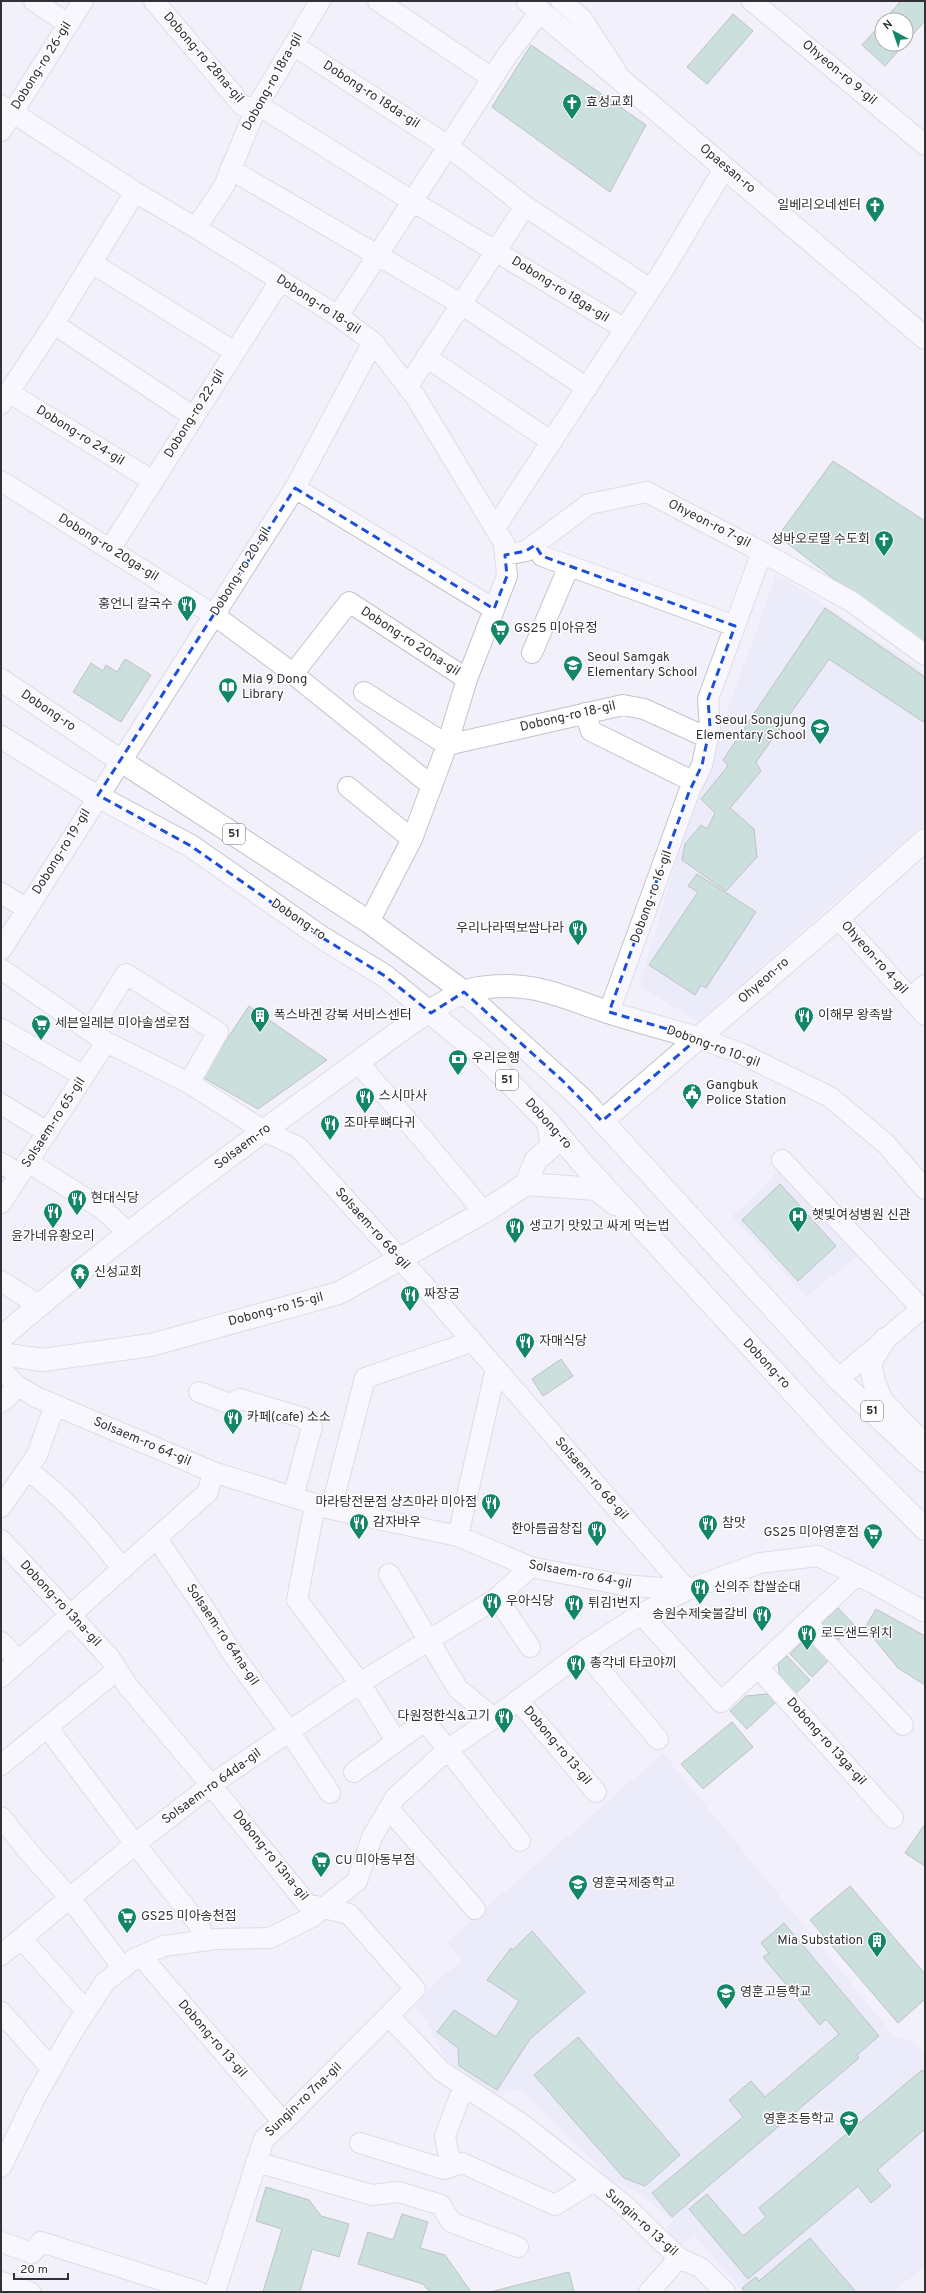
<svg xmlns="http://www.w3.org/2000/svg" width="926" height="2293" viewBox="0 0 926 2293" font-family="Overpass,'Noto Sans KR',sans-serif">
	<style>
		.built { fill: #e5e4f6 }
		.building { fill: #9cc9b7; stroke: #7d8783 }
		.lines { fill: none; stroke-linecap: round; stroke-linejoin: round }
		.street-casing { stroke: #c3c2cd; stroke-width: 22 }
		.secondary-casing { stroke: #c3c2cd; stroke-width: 24 }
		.primary-casing { stroke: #c3c2cd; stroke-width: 24 }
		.street { stroke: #fff; stroke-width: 20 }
		.secondary { stroke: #fff; stroke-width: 22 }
		.primary { stroke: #fff; stroke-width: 22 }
		.marked { fill: none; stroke: #1d4ed8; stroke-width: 3; stroke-dasharray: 8 5; stroke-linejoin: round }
		.labels { text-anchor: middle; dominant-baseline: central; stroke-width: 3; stroke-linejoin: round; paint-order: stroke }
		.shield { fill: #fff; stroke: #706f72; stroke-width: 1 }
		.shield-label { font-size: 12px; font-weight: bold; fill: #323135 }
		.street-label { font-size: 13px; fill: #323135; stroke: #fff }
		.poi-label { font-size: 13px; fill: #323135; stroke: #fff; text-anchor: start }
	</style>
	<rect width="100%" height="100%" fill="#f2f1fb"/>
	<path class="built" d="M782 577 925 672V823L698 1022 639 986 689 818 775 578Z
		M780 1169 866 1249 806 1297 732 1216Z
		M663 1753 894 2036 911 2040 925 2053V2266L893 2292H743L694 2234 680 2245 665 2228 673 2221 640 2194 614 2182 522 2091 507 2089 501 2097 446 2061 430 2027 413 2004 461 1960 447 1942Z"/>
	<path class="building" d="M901 1H925V21L906 42V20H884Z
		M733 14 753 31 707 84 687 67Z
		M882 23V44H904L885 66 862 45Z
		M531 45 646 125 610 192 492 107Z
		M833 461 925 521V649L778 536Z
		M825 608 925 677V723L829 659 756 762 761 771 730 808 754 829 757 857 726 891 682 860 685 844 701 825 707 829 715 813 701 799 728 766 723 760Z
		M125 659 151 675 121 722 73 692 91 663 103 671 106 665 117 672Z
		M697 874 756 912 706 988 701 985 695 995 649 965 698 892 688 886Z
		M249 1006 327 1060 258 1109 202 1077Z
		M780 1184 836 1246 798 1281 742 1220Z
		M561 1359 573 1376 543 1396 532 1379Z
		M838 1608 859 1630 850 1638 845 1633 836 1642 819 1625Z
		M876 1609 925 1636V1685L898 1668 875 1640 863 1631Z
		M809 1635 831 1658 812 1677 790 1654Z
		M787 1656 810 1680 792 1697 781 1685 778 1664Z
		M767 1694 776 1702 747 1729 730 1711 746 1696Z
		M732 1722 753 1747 703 1789 681 1764Z
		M925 1824V1866L905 1853Z
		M850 1886 925 1974V1999L898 2023 810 1920Z
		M784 1923 879 2036 857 2055 859 2058 672 2217 652 2193 743 2117 729 2100 751 2081 765 2097 839 2034 826 2019 820 2025 763 1957 769 1953 761 1943Z
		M532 1931 585 1992 530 2039 497 2090 459 2066 458 2048 437 2032 454 2010 496 2037 519 2001 487 1980 511 1948 513 1950Z
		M578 2037 680 2155 645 2186 624 2178 534 2075Z
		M922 2070 925 2074V2129L877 2170 891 2186 871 2203 858 2186 748 2279 689 2209 707 2194 743 2236 766 2217 759 2208Z
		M266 2187 309 2200 321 2216 349 2224 339 2257 312 2249 300 2292H263L282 2229 256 2221Z
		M402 2214 428 2222 420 2248 445 2255 471 2292H430L423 2284 358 2264 368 2232 393 2240Z
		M810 2238 856 2292H745L742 2288 756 2277 759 2281Z
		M569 2272 574 2292H490Z"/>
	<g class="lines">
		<g class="street-casing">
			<path id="street" d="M34 1 68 24
				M154 1 243 106 266 110 412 201 625 329
				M378 1 492 78
				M561 1 582 19 616 71
				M752 1 925 145
				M293 45 448 146 525 206 650 289
				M1 105 135 192 196 228 338 316 373 342 415 396 504 543 507 576 467 679 447 745 412 839 369 922
				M1 131 83 1
				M230 169 461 304 587 388
				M196 228 224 186 256 108 320 1
				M92 263 233 351
				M338 316 508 54 540 12
				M54 324 194 417
				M426 357 552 442
				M408 386 525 206
				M8 392 153 481
				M1 404 54 324 135 192
				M1 481 214 615 282 665 432 786
				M295 488 494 609
				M495 528 664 269 725 167
				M535 545 542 556 735 626
				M110 549 280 281
				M505 555 526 551 589 504 647 492 762 552 852 602 925 655
				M532 653 569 566
				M293 674 349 602 467 679
				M364 692 447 745 623 705 644 709 708 738
				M585 713 591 731 694 782
				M348 787 412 839
				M1 893 26 908
				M838 918 925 1015
				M1 950 295 488 373 342
				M1 969 106 1042 189 1083 264 1131 298 1147 422 1283 687 1590
				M910 998 925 985
				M609 1012 689 792 702 765 710 727 708 699 762 552
				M1 1029 84 1076
				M90 1031 126 974 218 1032 189 1083
				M698 1038 740 1053 830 1097 886 1144 925 1189
				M358 1062 484 1212
				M1 1104 47 1132
				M782 1160 922 1309
				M28 1162 104 1210 129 1234
				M1 1163 20 1174
				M1 1203 106 1042
				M1 1281 38 1305
				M1 1369 16 1385 36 1397 213 1472 331 1509 458 1536 530 1567 623 1585 687 1590
				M838 1379 925 1306
				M199 1392 230 1404 240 1399 304 1418 312 1427 293 1497
				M1 1402 8 1397 16 1385
				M27 1470C64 1496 94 1533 123 1569
				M315 1505 297 1600 360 1683 396 1741
				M1 1507 37 1455 55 1405
				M331 1509 365 1378 462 1345 470 1338
				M458 1536 496 1368
				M157 1539 208 1614 232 1653 289 1731 330 1793
				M1 1540 109 1657 127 1685 211 1785 307 1904 349 1914 415 1989 283 2122 264 2139 215 2292
				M389 1574 458 1689 494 1718
				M497 1598 530 1647
				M641 1614 721 1702 857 1575
				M806 1622 903 1725
				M1 1642 18 1661
				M584 1651 658 1739
				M758 1667 893 1818
				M1 1677 208 1492 213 1472
				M518 1700 596 1792
				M47 1727 135 1844 200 1926 203 1941
				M1 1765 117 1670
				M354 1772 425 1721 520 1841
				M389 1809 475 1909
				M1 1817 33 1857 70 1898 123 1968
				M21 1938 86 2011
				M1 1955 135 1844 211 1785 360 1683 497 1598 530 1567
				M141 1956 283 2122
				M1 2012 51 2068
				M389 2016 441 2071 522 2124 622 2203 679 2258 701 2268 725 2292
				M360 2143 444 2169 462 2163 555 2205 594 2181
				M256 2162 372 2195 399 2192 441 2205 451 2222 518 2247
				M1 2167 36 2096 73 2031 105 1982 134 1959 164 1946 216 1939 270 1938 312 1917 357 1881 372 1837 395 1798 447 1750 494 1718 584 1651 641 1614 687 1590 760 1563 818 1556 873 1583 925 1612
				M451 2167 445 2136 460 2096 467 2088
				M1 2242 32 2253 41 2242 199 2292
				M1 2282 30 2292
				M649 2292 679 2258"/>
		</g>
		<g class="secondary-casing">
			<path id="secondary" d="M528 1 925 338
				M602 1121 838 918 925 840
				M526 1184 596 1189 615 1204
				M526 1184 536 1160 552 1146 548 1122
				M1 1338C112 1242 231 1154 350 1068 379 1047 446 993 479 988 534 980 561 997 611 1013 640 1022 669 1030 698 1038
				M885 1339 870 1363 874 1382 882 1401 925 1446
				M1 1354 43 1360 151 1345 339 1293 484 1212 526 1184"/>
		</g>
		<g class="primary-casing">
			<path id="primary" d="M1 680 121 761 369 922 464 992 583 1100 838 1379 925 1461
				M1 737 86 790 191 846 321 937 385 976 482 1055 548 1122 584 1165 837 1440 925 1529"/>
		</g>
		<use href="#street" class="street"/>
		<use href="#secondary" class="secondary"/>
		<use href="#primary" class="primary"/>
	</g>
	<path d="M0 0H926V2293H0ZM295 488 494 609 507 576 505 555 526 551 535 545 542 556 735 626 708 699 710 727 702 765 689 792 609 1012 698 1038 602 1121 564 1082 464 992 431 1013 385 976 321 937 191 846 98 795Z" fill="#f2f1fb" fill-opacity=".55" fill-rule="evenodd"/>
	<path class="marked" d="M295 488 494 609 507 576 505 555 526 551 535 545 542 556 735 626 708 699 710 727 702 765 689 792 609 1012 698 1038 602 1121 564 1082 464 992 431 1013 385 976 321 937 191 846 98 795Z"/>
	<defs>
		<g id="church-pin" transform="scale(1)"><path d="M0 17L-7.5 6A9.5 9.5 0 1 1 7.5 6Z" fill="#128667" stroke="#fff"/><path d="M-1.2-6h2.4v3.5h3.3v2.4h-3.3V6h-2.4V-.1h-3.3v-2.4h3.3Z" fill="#fff"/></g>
		<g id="restaurant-pin" transform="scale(1)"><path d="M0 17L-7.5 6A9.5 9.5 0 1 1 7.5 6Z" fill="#128667" stroke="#fff"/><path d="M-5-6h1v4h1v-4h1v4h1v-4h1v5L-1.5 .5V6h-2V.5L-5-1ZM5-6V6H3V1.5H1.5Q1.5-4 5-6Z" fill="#fff"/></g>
		<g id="supermarket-pin" transform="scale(1)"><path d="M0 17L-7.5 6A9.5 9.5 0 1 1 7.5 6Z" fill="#128667" stroke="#fff"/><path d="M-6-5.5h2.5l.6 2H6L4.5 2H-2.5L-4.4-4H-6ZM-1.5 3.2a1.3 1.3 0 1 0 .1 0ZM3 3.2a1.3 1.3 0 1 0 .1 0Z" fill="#fff"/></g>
		<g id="school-pin" transform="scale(1)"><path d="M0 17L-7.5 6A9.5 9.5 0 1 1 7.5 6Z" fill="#128667" stroke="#fff"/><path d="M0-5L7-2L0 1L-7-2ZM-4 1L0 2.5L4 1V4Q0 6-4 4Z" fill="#fff"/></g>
		<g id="library-pin" transform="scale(1)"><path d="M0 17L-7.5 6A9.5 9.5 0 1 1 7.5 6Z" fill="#128667" stroke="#fff"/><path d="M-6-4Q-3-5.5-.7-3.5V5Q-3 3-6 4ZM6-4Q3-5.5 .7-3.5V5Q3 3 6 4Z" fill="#fff"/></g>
		<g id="building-pin" transform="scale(1)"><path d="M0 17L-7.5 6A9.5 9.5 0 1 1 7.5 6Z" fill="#128667" stroke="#fff"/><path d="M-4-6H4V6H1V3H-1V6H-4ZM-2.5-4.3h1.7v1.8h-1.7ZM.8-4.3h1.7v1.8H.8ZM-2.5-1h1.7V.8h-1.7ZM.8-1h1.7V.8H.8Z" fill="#fff"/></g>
		<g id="bank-pin" transform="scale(1)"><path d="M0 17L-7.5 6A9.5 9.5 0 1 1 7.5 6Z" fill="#128667" stroke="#fff"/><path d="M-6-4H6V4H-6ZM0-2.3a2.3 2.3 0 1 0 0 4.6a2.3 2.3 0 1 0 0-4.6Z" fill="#fff"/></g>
		<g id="civic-pin" transform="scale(1)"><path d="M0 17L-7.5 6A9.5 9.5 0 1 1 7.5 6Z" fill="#128667" stroke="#fff"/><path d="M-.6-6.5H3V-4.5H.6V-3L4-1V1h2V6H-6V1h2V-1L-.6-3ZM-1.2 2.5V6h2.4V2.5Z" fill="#fff"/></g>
		<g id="hospital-pin" transform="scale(1)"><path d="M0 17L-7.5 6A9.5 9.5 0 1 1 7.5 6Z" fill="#128667" stroke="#fff"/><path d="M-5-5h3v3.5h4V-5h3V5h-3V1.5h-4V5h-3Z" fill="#fff"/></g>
		<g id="temple-pin" transform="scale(1)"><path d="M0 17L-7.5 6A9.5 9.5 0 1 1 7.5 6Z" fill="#128667" stroke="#fff"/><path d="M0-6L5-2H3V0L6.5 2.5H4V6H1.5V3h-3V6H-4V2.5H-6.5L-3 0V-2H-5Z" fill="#fff"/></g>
	</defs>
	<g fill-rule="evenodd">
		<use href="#church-pin" x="572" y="103"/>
		<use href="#church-pin" x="875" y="206"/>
		<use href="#church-pin" x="884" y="540"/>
		<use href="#restaurant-pin" x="187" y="605"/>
		<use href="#supermarket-pin" x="500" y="629"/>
		<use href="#school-pin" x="573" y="665"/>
		<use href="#library-pin" x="228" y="687"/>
		<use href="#school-pin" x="820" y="728"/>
		<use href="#restaurant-pin" x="578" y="929"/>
		<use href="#building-pin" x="260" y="1016"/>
		<use href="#restaurant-pin" x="804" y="1016"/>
		<use href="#supermarket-pin" x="41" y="1024"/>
		<use href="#bank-pin" x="458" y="1059"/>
		<use href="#civic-pin" x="692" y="1093"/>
		<use href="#restaurant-pin" x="365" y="1097"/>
		<use href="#restaurant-pin" x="330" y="1124"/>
		<use href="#restaurant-pin" x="77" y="1199"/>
		<use href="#restaurant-pin" x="53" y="1212"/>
		<use href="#hospital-pin" x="798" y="1216"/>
		<use href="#restaurant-pin" x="515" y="1227"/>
		<use href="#temple-pin" x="80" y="1273"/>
		<use href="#restaurant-pin" x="410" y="1295"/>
		<use href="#restaurant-pin" x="525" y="1342"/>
		<use href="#restaurant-pin" x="233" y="1418"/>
		<use href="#restaurant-pin" x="491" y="1503"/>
		<use href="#restaurant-pin" x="359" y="1523"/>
		<use href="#restaurant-pin" x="708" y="1524"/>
		<use href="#restaurant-pin" x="597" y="1530"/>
		<use href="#supermarket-pin" x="873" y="1533"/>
		<use href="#restaurant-pin" x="700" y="1588"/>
		<use href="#restaurant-pin" x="492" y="1602"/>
		<use href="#restaurant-pin" x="574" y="1604"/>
		<use href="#restaurant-pin" x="762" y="1615"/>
		<use href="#restaurant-pin" x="807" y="1634"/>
		<use href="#restaurant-pin" x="576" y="1664"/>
		<use href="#restaurant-pin" x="504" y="1717"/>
		<use href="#supermarket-pin" x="321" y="1861"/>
		<use href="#school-pin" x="578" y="1884"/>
		<use href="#supermarket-pin" x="127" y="1917"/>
		<use href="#building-pin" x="877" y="1941"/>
		<use href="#school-pin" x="726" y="1993"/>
		<use href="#school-pin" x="849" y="2120"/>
	</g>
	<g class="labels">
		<g class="shield">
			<rect x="223" y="824" width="22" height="20" rx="3"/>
			<rect x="496" y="1070" width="22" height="20" rx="3"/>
			<rect x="861" y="1401" width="22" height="20" rx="3"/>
		</g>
		<g class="shield-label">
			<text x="234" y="834">51</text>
			<text x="507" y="1080">51</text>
			<text x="872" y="1411">51</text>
		</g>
		<g class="street-label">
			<text transform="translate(203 58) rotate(49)">Dobong-ro 28na-gil</text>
			<text transform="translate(42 66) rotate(-58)">Dobong-ro 26-gil</text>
			<text transform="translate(839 73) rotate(40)">Ohyeon-ro 9-gil</text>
			<text transform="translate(273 82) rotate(-61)">Dobong-ro 18ra-gil</text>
			<text transform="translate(371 95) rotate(33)">Dobong-ro 18da-gil</text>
			<text transform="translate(727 169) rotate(40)">Opaesan-ro</text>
			<text transform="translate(560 290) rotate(32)">Dobong-ro 18ga-gil</text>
			<text transform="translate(318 305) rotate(33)">Dobong-ro 18-gil</text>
			<text transform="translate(195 414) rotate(-58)">Dobong-ro 22-gil</text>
			<text transform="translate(80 436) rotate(32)">Dobong-ro 24-gil</text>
			<text transform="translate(709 524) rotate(27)">Ohyeon-ro 7-gil</text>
			<text transform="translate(108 548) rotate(32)">Dobong-ro 20ga-gil</text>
			<text transform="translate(241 572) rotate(-58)">Dobong-ro 20-gil</text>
			<text transform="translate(410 642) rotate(33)">Dobong-ro 20na-gil</text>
			<text transform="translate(48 711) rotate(34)">Dobong-ro</text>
			<text transform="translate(568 717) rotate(-13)">Dobong-ro 18-gil</text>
			<text transform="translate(62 852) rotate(-58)">Dobong-ro 19-gil</text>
			<text transform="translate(652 897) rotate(-70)">Dobong-ro 16-gil</text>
			<text transform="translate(298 920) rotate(34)">Dobong-ro</text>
			<text transform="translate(874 958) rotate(48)">Ohyeon-ro 4-gil</text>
			<text transform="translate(764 981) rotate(-41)">Ohyeon-ro</text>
			<text transform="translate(713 1047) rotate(20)">Dobong-ro 10-gil</text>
			<text transform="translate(54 1123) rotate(-57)">Solsaem-ro 65-gil</text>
			<text transform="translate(548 1124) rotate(48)">Dobong-ro</text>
			<text transform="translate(243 1147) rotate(-37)">Solsaem-ro</text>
			<text transform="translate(372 1229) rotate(48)">Solsaem-ro 68-gil</text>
			<text transform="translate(276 1310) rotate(-15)">Dobong-ro 15-gil</text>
			<text transform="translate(766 1364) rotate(47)">Dobong-ro</text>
			<text transform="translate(142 1442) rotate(23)">Solsaem-ro 64-gil</text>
			<text transform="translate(591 1479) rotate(49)">Solsaem-ro 68-gil</text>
			<text transform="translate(580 1575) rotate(11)">Solsaem-ro 64-gil</text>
			<text transform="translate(60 1604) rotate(47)">Dobong-ro 13na-gil</text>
			<text transform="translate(222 1635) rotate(56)">Solsaem-ro 64na-gil</text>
			<text transform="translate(826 1742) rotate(48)">Dobong-ro 13ga-gil</text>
			<text transform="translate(557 1746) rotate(50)">Dobong-ro 13-gil</text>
			<text transform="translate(212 1787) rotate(-36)">Solsaem-ro 64da-gil</text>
			<text transform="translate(270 1856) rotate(51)">Dobong-ro 13na-gil</text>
			<text transform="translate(212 2039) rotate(49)">Dobong-ro 13-gil</text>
			<text transform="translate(304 2100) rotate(-44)">Sungin-ro 7na-gil</text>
			<text transform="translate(641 2223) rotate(42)">Sungin-ro 13-gil</text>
		</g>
		<g class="poi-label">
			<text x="586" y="103">효성교회</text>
			<text x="861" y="206" text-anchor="end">일베리오네센터</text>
			<text x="870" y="540" text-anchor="end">성바오로딸 수도회</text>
			<text x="173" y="605" text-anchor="end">홍언니 칼국수</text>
			<text x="514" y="629">GS25 미아유정</text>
			<text x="587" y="658">Seoul Samgak<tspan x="587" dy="15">Elementary School</tspan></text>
			<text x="242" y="680">Mia 9 Dong<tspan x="242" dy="15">Library</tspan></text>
			<text x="806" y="721" text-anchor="end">Seoul Songjung<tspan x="806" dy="15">Elementary School</tspan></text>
			<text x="564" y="929" text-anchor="end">우리나라떡보쌈나라</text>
			<text x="274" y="1016">폭스바겐 강북 서비스센터</text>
			<text x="818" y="1016">이해무 왕족발</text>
			<text x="55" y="1024">세븐일레븐 미아솔샘로점</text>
			<text x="472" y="1059">우리은행</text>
			<text x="706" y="1086">Gangbuk<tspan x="706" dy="15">Police Station</tspan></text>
			<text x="379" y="1097">스시마사</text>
			<text x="344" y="1124">조마루뼈다귀</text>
			<text x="91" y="1199">현대식당</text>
			<text x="812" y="1216">햇빛여성병원 신관</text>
			<text x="529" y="1227">생고기 맛있고 싸게 먹는법</text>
			<text x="53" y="1237" text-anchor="middle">윤가네유황오리</text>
			<text x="94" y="1273">신성교회</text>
			<text x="424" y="1295">짜장궁</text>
			<text x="539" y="1342">자매식당</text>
			<text x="247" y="1418">카페(cafe) 소소</text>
			<text x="477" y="1503" text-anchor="end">마라탕전문점 샹츠마라 미아점</text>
			<text x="373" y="1523">감자바우</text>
			<text x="722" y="1524">참맛</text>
			<text x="583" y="1530" text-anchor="end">한아름곱창집</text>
			<text x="859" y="1533" text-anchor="end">GS25 미아영훈점</text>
			<text x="714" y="1588">신의주 찹쌀순대</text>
			<text x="506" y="1602">우아식당</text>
			<text x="588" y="1604">튀김1번지</text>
			<text x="748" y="1615" text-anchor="end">송원수제숯불갈비</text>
			<text x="821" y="1634">로드샌드위치</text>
			<text x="590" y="1664">총각네 타코야끼</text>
			<text x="490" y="1717" text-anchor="end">다원정한식&amp;고기</text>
			<text x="335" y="1861">CU 미아동부점</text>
			<text x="592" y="1884">영훈국제중학교</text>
			<text x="141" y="1917">GS25 미아송천점</text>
			<text x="863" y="1941" text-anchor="end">Mia Substation</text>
			<text x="740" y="1993">영훈고등학교</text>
			<text x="835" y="2120" text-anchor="end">영훈초등학교</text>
		</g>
	</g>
	<rect width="926" height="2293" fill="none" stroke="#323135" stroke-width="4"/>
	<g transform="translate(894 32) rotate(320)"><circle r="19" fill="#ffffff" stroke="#adadae"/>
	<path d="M0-3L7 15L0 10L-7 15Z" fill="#128667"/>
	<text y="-6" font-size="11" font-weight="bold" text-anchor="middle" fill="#323135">N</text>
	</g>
	<path d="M14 2273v6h54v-6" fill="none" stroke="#323135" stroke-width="2"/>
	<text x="20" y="2273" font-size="12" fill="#323135" stroke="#ffffff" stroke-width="3" paint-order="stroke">20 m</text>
</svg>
